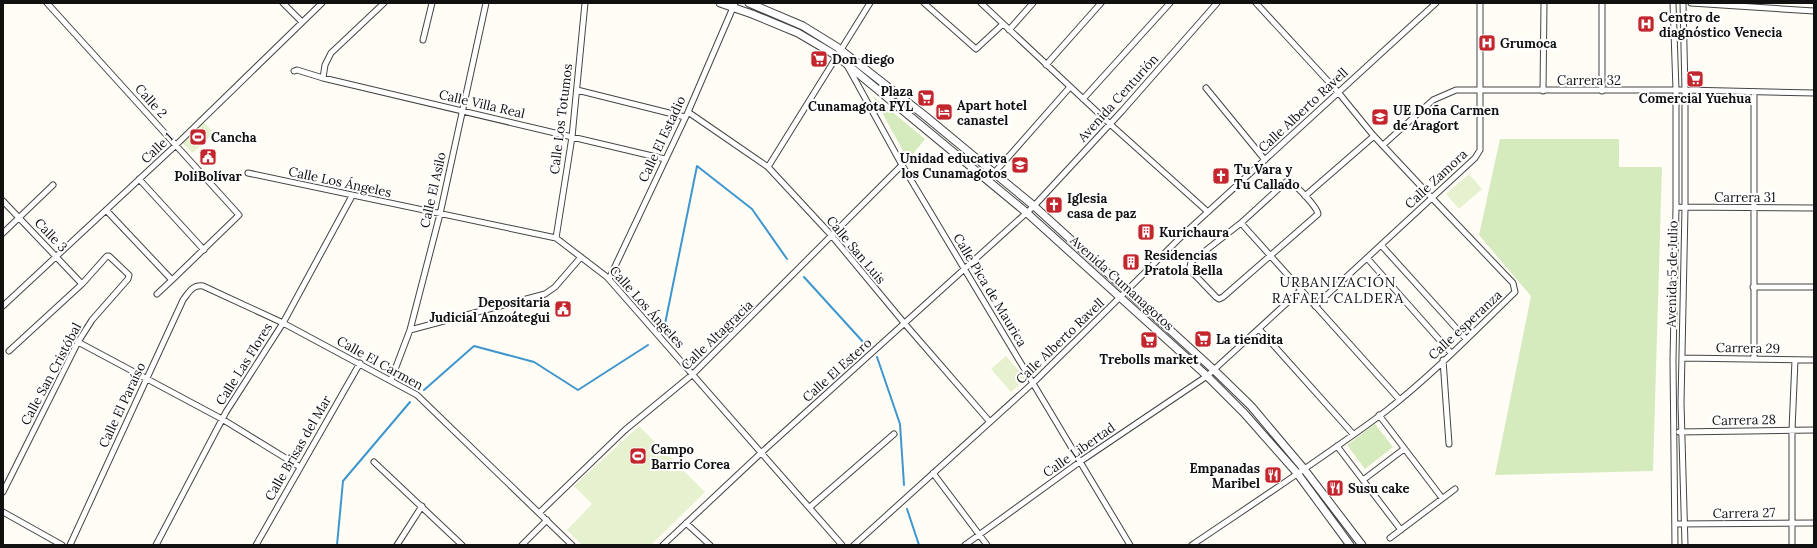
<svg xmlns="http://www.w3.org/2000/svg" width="1817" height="548" viewBox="0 0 1817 548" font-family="Lora,serif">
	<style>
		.green { fill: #d5ebbd }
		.pitch { fill: #e6f2cf }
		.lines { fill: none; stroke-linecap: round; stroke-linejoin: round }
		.stream { stroke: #3f96cf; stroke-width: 2 }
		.minor-casing { stroke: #444; stroke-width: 7 }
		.tertiary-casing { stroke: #444; stroke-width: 9 }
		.minor { stroke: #fff; stroke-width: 5 }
		.tertiary { stroke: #fff; stroke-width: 7 }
		.labels { text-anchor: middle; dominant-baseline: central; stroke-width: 4; stroke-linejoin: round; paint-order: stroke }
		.poi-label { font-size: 13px; font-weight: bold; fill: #111; stroke: #fff; text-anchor: start }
		.street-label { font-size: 13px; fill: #111; stroke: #fff }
		.neighbourhood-label { font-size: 14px; letter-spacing: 1px; fill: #111; stroke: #fff }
	</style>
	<rect width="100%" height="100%" fill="#fffdf5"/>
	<path class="green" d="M873 96 925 139 908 160Z
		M1500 139H1619V167H1662L1653 471 1495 475 1531 296 1479 235Z
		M1375 424 1393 447 1365 469 1347 445Z"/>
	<path class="pitch" d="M203 121 214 133 193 153 181 142Z
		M1469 174 1482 189 1459 209 1446 194Z
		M1006 356 1026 379 1011 392 991 369Z
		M639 426 705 492 651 545H582L567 530 592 504 574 486Z"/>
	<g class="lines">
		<path class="stream" d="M804 277 864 343
			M665 324 697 166 752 209 787 259
			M877 357 900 424 904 485
			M424 390 474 346 534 362 578 390 648 345
			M907 509 919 545
			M337 545 343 481 410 402"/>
		<g class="minor-casing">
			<path id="minor" d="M47 3 239 215 172 280 106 210
				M283 3 302 22
				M924 3 976 49 1003 24
				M981 3 1110 124 1208 212
				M1602 3V91
				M1673 3 1676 90V207L1673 361 1675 545
				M1683 3 1685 90V208L1681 403 1685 545
				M1691 3 1814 11
				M1009 30 1033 3
				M423 40 432 3
				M1046 65 1101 3
				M848 67 902 165 1130 545
				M294 71 297 70 323 78 665 159
				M323 78 325 65 331 53 384 3
				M1206 88 1265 160
				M577 90 685 117
				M1543 91 1544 3
				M1083 99 1170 3
				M688 112 768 167 832 236 905 324 990 422
				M1383 145 1433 100 1456 90H1685L1814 93
				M768 167 870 3
				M995 172 1070 87
				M248 173 556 238 607 277 842 545
				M139 179 204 250
				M1287 181C1294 182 1317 207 1318 214L1223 297 1219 299 1216 297 1191 271 1190 267 1191 262 1241 223Z
				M1305 196 1374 136
				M3 201 82 284
				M1676 207 1814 208
				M1241 223 1399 399
				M3 233 53 185
				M556 238 572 137 585 3
				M1381 245 1466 339
				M1367 258 1451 353
				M609 279 688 112 735 3
				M1753 287H1814
				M157 294 172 280
				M3 306 176 145 322 3
				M1315 306 1475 158 1480 150V3
				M1259 329 1353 434
				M410 330 545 294 555 287 581 257
				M78 342 222 419 300 467
				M1682 358 1814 360
				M1754 358V92
				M1443 360 1449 444
				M391 380 410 330 440 214 486 3
				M1379 415 1442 498
				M1679 432 1814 430
				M1337 446 1401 530
				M374 462 462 545
				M933 473 987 545
				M1363 480 1404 449
				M3 492 78 342 92 320 128 279 129 275 109 256H107L82 284 9 351
				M810 507 894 434
				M3 512 62 545
				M539 513 625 430 693 374 902 165
				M686 523 710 545
				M1675 524 1814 523
				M1390 538 1455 489
				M70 545 183 300C189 292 193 284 203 286L283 323 417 395 572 545
				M156 545 226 412 283 323 352 196
				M256 545 360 363
				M397 545 422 506
				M522 545 547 520
				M663 545 762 452 1034 206 1122 111 1217 3
				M854 545 1033 383 1187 231 1436 3
				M965 545 1081 461 1207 376 1301 290
				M1192 545C1257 501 1323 458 1386 411 1430 377 1475 331 1515 292L1513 283 1432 198 1373 135 1338 92 1256 3
				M1792 545V430L1795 360"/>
		</g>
		<g class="tertiary-casing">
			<path id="tertiary" d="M720 3 752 14 798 33 837 56 1027 213 1207 376 1244 413 1297 473 1350 545
				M749 3 803 26 837 47 924 115 1034 206 1214 370 1251 406 1304 469 1362 545"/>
		</g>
		<use href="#minor" class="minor"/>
		<use href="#tertiary" class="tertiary"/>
	</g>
	<defs>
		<g id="hospital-square" transform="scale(0.9)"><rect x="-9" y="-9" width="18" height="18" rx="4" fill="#c4262e" stroke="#fff"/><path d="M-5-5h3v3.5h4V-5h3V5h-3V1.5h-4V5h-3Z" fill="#fff"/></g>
		<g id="supermarket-square" transform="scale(0.9)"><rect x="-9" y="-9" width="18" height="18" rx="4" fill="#c4262e" stroke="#fff"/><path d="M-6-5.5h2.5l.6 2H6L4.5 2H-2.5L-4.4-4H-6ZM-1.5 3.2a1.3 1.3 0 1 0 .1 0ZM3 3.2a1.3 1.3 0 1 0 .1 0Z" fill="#fff"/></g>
		<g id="hotel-square" transform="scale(0.9)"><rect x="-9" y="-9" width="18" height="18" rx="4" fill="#c4262e" stroke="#fff"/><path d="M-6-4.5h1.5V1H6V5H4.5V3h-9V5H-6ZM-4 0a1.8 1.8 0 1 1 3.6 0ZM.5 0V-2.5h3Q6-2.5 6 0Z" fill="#fff"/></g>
		<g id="school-square" transform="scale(0.9)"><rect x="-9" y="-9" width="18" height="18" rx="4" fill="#c4262e" stroke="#fff"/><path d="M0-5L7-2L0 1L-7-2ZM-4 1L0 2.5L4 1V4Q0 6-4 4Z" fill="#fff"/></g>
		<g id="stadium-square" transform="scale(0.9)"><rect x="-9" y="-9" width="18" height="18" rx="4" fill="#c4262e" stroke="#fff"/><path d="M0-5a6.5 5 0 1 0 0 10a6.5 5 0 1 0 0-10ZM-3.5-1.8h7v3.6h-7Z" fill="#fff"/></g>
		<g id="civic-square" transform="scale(0.9)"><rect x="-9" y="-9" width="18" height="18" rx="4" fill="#c4262e" stroke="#fff"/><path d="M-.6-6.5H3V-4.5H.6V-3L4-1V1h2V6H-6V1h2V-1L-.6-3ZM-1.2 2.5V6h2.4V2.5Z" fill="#fff"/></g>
		<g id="church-square" transform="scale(0.9)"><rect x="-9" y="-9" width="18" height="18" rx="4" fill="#c4262e" stroke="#fff"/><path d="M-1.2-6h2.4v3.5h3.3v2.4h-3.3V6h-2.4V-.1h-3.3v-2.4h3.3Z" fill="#fff"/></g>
		<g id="building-square" transform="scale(0.9)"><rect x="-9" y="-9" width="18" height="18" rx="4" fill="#c4262e" stroke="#fff"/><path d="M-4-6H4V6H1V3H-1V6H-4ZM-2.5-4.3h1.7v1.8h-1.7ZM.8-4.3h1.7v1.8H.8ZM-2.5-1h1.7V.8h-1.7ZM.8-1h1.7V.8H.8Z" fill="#fff"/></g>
		<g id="restaurant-square" transform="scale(0.9)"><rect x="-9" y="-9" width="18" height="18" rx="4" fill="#c4262e" stroke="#fff"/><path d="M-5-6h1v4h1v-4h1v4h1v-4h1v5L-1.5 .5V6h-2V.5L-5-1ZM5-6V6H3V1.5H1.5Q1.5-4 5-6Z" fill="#fff"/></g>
	</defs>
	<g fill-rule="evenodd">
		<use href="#hospital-square" x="1646" y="24"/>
		<use href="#hospital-square" x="1487" y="43"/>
		<use href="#supermarket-square" x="819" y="59"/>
		<use href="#supermarket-square" x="1695" y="79"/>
		<use href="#supermarket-square" x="926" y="98"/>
		<use href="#hotel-square" x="944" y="112"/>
		<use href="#school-square" x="1380" y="117"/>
		<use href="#stadium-square" x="198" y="137"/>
		<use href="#civic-square" x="208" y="157"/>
		<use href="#school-square" x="1020" y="165"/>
		<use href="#church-square" x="1221" y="176"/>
		<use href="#church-square" x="1054" y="205"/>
		<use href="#building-square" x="1146" y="232"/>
		<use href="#building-square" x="1131" y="262"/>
		<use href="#civic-square" x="563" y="309"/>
		<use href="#supermarket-square" x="1203" y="339"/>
		<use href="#supermarket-square" x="1149" y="340"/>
		<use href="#stadium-square" x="638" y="456"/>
		<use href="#restaurant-square" x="1273" y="475"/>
		<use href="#restaurant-square" x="1335" y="488"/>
	</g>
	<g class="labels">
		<g class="poi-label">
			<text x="1659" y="17">Centro de<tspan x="1659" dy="15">diagnóstico Venecia</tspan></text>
			<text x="1500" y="43">Grumoca</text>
			<text x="832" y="59">Don diego</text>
			<text x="913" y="91" text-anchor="end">Plaza<tspan x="913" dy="15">Cunamagota FYL</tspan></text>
			<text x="1695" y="98" text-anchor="middle">Comercial Yuehua</text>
			<text x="957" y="105">Apart hotel<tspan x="957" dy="15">canastel</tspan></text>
			<text x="1393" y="110">UE Doña Carmen<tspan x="1393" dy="15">de Aragort</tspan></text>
			<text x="211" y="137">Cancha</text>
			<text x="1007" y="158" text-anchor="end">Unidad educativa<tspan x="1007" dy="15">los Cunamagotos</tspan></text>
			<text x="1234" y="169">Tu Vara y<tspan x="1234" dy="15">Tu Callado</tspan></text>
			<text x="208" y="176" text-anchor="middle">PoliBolívar</text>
			<text x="1067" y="198">Iglesia<tspan x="1067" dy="15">casa de paz</tspan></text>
			<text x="1159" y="232">Kurichaura</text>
			<text x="1144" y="255">Residencias<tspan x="1144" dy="15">Pratola Bella</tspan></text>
			<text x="550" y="302" text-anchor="end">Depositaria<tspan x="550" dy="15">Judicial Anzoátegui</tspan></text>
			<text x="1216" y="339">La tiendita</text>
			<text x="1149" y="359" text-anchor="middle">Trebolls market</text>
			<text x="651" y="449">Campo<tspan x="651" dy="15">Barrio Corea</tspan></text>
			<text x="1260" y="468" text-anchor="end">Empanadas<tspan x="1260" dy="15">Maribel</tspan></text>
			<text x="1348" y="488">Susu cake</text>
		</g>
		<g class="street-label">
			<text x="1589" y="80">Carrera 32</text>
			<text transform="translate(1118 98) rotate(-48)">Avenida Centurión</text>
			<text transform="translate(151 101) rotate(48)">Calle 2</text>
			<text transform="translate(482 104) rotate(13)">Calle Villa Real</text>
			<text transform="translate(1303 110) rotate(-43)">Calle Alberto Ravell</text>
			<text transform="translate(561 119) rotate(-83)">Calle Los Totumos</text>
			<text transform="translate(662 139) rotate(-65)">Calle El Estadio</text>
			<text transform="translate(157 148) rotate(-43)">Calle 1</text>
			<text transform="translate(1436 179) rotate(-43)">Calle Zamora</text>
			<text transform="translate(340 182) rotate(12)">Calle Los Ángeles</text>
			<text transform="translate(433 190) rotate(-77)">Calle El Asilo</text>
			<text x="1745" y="197">Carrera 31</text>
			<text transform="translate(51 235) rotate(46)">Calle 3</text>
			<text transform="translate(856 250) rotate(50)">Calle San Luis</text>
			<text transform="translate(1672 274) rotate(-89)">Avenida 5 de Julio</text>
			<text transform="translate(1122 283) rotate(42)">Avenida Cumanagotos</text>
			<text transform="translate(990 290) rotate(59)">Calle Pica de Maurica</text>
			<text transform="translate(647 307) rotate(48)">Calle Los Ángeles</text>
			<text transform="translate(1465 325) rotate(-43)">Calle esperanza</text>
			<text transform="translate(717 335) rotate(-44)">Calle Altagracia</text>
			<text transform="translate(1060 341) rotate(-44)">Calle Alberto Ravell</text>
			<text transform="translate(1748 348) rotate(1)">Carrera 29</text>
			<text transform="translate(380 363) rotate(29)">Calle El Carmen</text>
			<text transform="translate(244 364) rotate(-58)">Calle Las Flores</text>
			<text transform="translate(837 370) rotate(-42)">Calle El Estero</text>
			<text transform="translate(51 374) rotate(-62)">Calle San Cristóbal</text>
			<text transform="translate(122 405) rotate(-65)">Calle El Paraíso</text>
			<text transform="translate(1744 420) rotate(-1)">Carrera 28</text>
			<text transform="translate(298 448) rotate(-60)">Calle Brisas del Mar</text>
			<text transform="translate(1079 450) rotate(-35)">Calle Libertad</text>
			<text transform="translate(1744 513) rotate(-1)">Carrera 27</text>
		</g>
		<g class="neighbourhood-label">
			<text x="1338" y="282">URBANIZACIÓN<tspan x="1338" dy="16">RAFAEL CALDERA</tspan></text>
		</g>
	</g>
	<rect width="1817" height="548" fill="none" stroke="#111111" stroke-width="8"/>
</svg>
